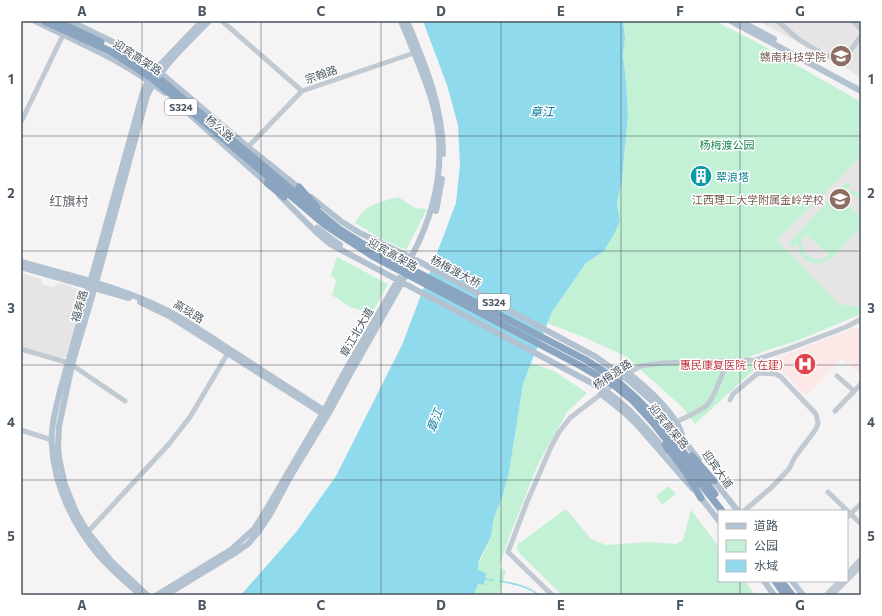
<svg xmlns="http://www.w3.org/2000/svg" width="882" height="616" viewBox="0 0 882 616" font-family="Commissioner,'Noto Sans SC',sans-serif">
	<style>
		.education { fill: #e6e4e5 }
		.medical { fill: #fce8e6 }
		.green { fill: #c3f1d5 }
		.water { fill: #90daee }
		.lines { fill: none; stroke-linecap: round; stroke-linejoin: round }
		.stream { stroke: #90daee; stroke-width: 1.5 }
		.minor { stroke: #c1cad2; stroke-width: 5 }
		.major { stroke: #b3c2d1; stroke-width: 6 }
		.highway { stroke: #8ba5c1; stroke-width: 7 }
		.grid { fill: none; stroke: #4a5661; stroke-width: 1; stroke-opacity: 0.55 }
		.labels { text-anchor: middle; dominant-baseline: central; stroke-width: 3; stroke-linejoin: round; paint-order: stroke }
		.shield { fill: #fff; stroke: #808990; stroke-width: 1 }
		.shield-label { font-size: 10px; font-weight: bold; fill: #4a5661 }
		.education-label { font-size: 11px; fill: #785e54; stroke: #fff; text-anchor: end }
		.street-label { font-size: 11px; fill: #4a5661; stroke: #fff }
		.park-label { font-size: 11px; fill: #17864f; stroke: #fff }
		.culture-label { font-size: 11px; fill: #0d838f; stroke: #fff; text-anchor: start }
		.health-label { font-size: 11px; fill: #be3a42; stroke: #fff; text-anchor: end }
		.water-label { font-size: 12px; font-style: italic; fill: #0c7c9b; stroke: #fff }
		.quarter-label { font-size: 13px; fill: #5f6368; stroke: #fff }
		.neatline { fill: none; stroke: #4a5661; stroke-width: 1.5 }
		.grid-label { font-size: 13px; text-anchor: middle; font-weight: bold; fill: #4a5661 }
	</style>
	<rect width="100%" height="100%" fill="#f5f3f3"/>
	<path class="education" d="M758 21H861V78L851 71Z
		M861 157V307L839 304 776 240Z
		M21 273 41 279 42 284 45 285 53 287 56 284 61 283 78 289 82 292 83 297 66 357 60 358 21 346Z"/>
	<path class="medical" d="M854 328 861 330V375L842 358 806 396 771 359 788 354Z"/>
	<path class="green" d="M623 21H715L760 44 861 102V157L777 240 839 304 861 307V314L799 340 750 356 756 368 695 424 683 408 627 357 586 338 547 323 552 312 586 263 604 251 620 221 617 203 622 180 628 114 626 81 623 55 625 38Z
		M847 181 851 185 847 190C852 190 857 191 861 194V200C855 193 847 192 839 198L805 235C795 251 814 267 829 255L806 234 840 198 861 218V227L831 259 823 263H812L804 259 799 251 798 243 793 247 789 243Z
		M398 197 415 208 427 209 406 250 380 238 355 223C365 204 378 203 398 197Z
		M337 257 388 284 372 313 350 307 332 295 336 281 331 275Z
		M531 363 554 371 587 393 567 412 538 464 508 540 499 567 506 571 499 595H474L478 584 484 585 478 570V565L491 537 494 517 502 498 509 472 523 384Z
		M669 486 676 494 662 505 656 496Z
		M566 509 591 539 606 545 650 542 676 544 683 540 691 510 719 547V581H745L755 595H562L519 553 517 548 518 544Z"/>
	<path class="water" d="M423 21H623L625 38 623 55 626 81 628 114 622 180 617 203 620 221 614 234 604 251 586 263 552 312 531 363 523 384 509 472 502 498 494 517 491 537 480 558 478 565V570L486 573 484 585 478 584 474 595H241L297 531 336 476 402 345 456 203 460 164 458 125 447 85Z"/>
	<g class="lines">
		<path class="stream" d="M484 579 493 580
			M500 581C515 584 527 586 539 595"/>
		<path class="minor" d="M222 21 302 91
			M778 21C785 27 792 35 800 40 813 49 827 56 842 62L861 36
			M853 21 861 29
			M21 122 63 35
			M248 147 302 91 417 52
			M21 349 69 363 125 401
			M837 376 854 391
			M730 400 733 394 758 373 776 374 781 377 816 414 818 423 816 429 795 457 789 469 772 487 744 511
			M835 411 861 384
			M680 420C689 416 701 411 708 404 717 393 721 373 729 360
			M21 430 52 440
			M828 492 861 524
			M847 517 861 504
			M86 534 169 444 190 417 228 353
			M847 574 861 559
			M847 580 861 566
			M552 595 508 552 527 502 551 447 559 432 570 418 628 373 641 366 661 363 755 360 788 349 846 327 861 319
			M826 595 840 581
			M832 595 846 581"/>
		<path class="major" d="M35 21C80 43 126 62 165 93
			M70 21 113 42 136 55 156 69 248 147 302 190
			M401 21C411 46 423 72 431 98 450 159 436 216 404 270
			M407 21C425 64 443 107 443 154
			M731 21 861 91
			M740 21 774 39
			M187 112 270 186
			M279 195 316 232 330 244 603 389C628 406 647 428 666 451
			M311 197 342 222 360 233 418 261 596 357 628 380 653 402 667 418 699 460
			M436 211 442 179
			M317 228 340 245
			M21 262C76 277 134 290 183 319L328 413
			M21 267 129 298
			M140 302 169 316 306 403 326 416
			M628 373C645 386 677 414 682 435
			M601 394 627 415 639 427 693 489
			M711 477 738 511
			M698 494 719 521
			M764 581 774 595
			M792 581 803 595
			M140 595C125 581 109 568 96 552 72 523 54 484 52 446 50 428 56 409 60 391L143 92 148 81 156 69 202 21
			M147 595 112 562 88 532 77 514 65 485 59 458 58 446 59 426 72 365 96 283 147 96C159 69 188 43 209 21
			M157 595 232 549 254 529 266 510 324 411 344 373 399 278
			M166 595 235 553 248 544 259 531 271 513 289 479 329 413 349 376 409 270"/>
		<path class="highway" d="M44 21 110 51 153 79 325 225 374 257 579 365 615 386 632 400 654 424 722 511
			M56 21 101 42
			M116 49 154 75
			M162 81 310 205 339 229 363 244 586 360C643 393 676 442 715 494
			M267 183 284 197
			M299 187 317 207
			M667 424 682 443
			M665 445 685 471 701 498
			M692 456 714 481
			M775 581 785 595
			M781 581 792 595"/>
	</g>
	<path class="grid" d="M142 21V595M261 21V595M381 21V595M501 21V595M621 21V595M740 21V511M21 136H861M21 251H861M21 365H861M21 480H861M740 581V595"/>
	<defs>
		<g id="university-disc" transform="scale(1.15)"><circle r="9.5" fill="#8d6e63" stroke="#fff"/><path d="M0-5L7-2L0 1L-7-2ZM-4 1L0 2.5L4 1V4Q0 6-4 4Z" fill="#fff"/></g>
		<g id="building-disc" transform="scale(1.15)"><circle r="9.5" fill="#0f9aa8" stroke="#fff"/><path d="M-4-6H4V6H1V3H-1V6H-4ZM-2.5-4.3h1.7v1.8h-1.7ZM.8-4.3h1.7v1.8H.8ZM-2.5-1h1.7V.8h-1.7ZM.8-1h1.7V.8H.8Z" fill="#fff"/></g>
		<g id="school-disc" transform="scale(1.15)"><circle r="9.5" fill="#8d6e63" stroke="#fff"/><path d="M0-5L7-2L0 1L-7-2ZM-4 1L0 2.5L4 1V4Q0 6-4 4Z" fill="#fff"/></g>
		<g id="hospital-disc" transform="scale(1.15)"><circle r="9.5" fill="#e0444e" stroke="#fff"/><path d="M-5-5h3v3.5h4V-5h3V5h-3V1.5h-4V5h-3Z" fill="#fff"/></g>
	</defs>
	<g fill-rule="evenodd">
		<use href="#university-disc" x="841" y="56"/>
		<use href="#building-disc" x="701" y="176"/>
		<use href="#school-disc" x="840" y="199"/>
		<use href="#hospital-disc" x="805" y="364"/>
	</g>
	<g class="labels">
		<g class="shield">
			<rect x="165" y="99" width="32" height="16" rx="3"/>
			<rect x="478" y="294" width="32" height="16" rx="3"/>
		</g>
		<g class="shield-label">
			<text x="181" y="107">S324</text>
			<text x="494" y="302">S324</text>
		</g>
		<g class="education-label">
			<text x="826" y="56">赣南科技学院</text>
			<text x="824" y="199">江西理工大学附属金岭学校</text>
		</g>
		<g class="street-label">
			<text transform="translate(138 57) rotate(33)">迎宾高架路</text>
			<text transform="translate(321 74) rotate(-19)">宗翰路</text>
			<text transform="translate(220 128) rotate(41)">杨公路</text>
			<text transform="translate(393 254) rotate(29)">迎宾高架路</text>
			<text transform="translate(456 271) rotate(28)">杨梅渡大桥</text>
			<text transform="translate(79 306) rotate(-74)">福寿路</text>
			<text transform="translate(189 311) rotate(31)">高琰路</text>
			<text transform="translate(356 332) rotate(-60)">章江北大道</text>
			<text transform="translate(612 374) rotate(-35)">杨梅渡路</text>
			<text transform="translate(669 426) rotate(50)">迎宾高架路</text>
			<text transform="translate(718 469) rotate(54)">迎宾大道</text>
		</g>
		<g class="park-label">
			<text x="727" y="144">杨梅渡公园</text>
		</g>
		<g class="culture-label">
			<text x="716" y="176">翠浪塔</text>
		</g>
		<g class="health-label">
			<text x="790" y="364">惠民康复医院（在建）</text>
		</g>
		<g class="water-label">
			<text x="542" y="111">章江</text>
			<text transform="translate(434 420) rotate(-70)">章江</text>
		</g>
		<g class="quarter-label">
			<text x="69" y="201">红旗村</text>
		</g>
	</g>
	<rect width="882" height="616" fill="none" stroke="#ffffff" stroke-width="44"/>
	<rect x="718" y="510" width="130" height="72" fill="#ffffff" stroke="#b7bbc0"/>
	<rect x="726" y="523" width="20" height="6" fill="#b3c2d1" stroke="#b7bbc0"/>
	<text x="754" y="530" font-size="12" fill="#4a5661">道路</text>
	<rect x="726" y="540" width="20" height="12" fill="#c3f1d5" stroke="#b7bbc0"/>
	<text x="754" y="550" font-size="12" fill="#4a5661">公园</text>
	<rect x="726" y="560" width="20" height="12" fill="#90daee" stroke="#b7bbc0"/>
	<text x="754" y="570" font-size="12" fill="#4a5661">水域</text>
	<rect x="22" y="22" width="838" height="572" class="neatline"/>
	<g class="grid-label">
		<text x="82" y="16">A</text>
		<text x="202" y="16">B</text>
		<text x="321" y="16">C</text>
		<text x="441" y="16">D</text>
		<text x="561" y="16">E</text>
		<text x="680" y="16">F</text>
		<text x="800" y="16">G</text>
		<text x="11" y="84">1</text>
		<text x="871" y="84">1</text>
		<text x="11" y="198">2</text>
		<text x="871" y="198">2</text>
		<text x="11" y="313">3</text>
		<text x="871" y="313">3</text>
		<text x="11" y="427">4</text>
		<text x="871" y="427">4</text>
		<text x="11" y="541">5</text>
		<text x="871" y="541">5</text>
		<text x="82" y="610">A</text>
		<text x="202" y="610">B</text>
		<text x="321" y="610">C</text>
		<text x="441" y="610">D</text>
		<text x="561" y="610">E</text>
		<text x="680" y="610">F</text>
		<text x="800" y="610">G</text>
	</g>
</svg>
